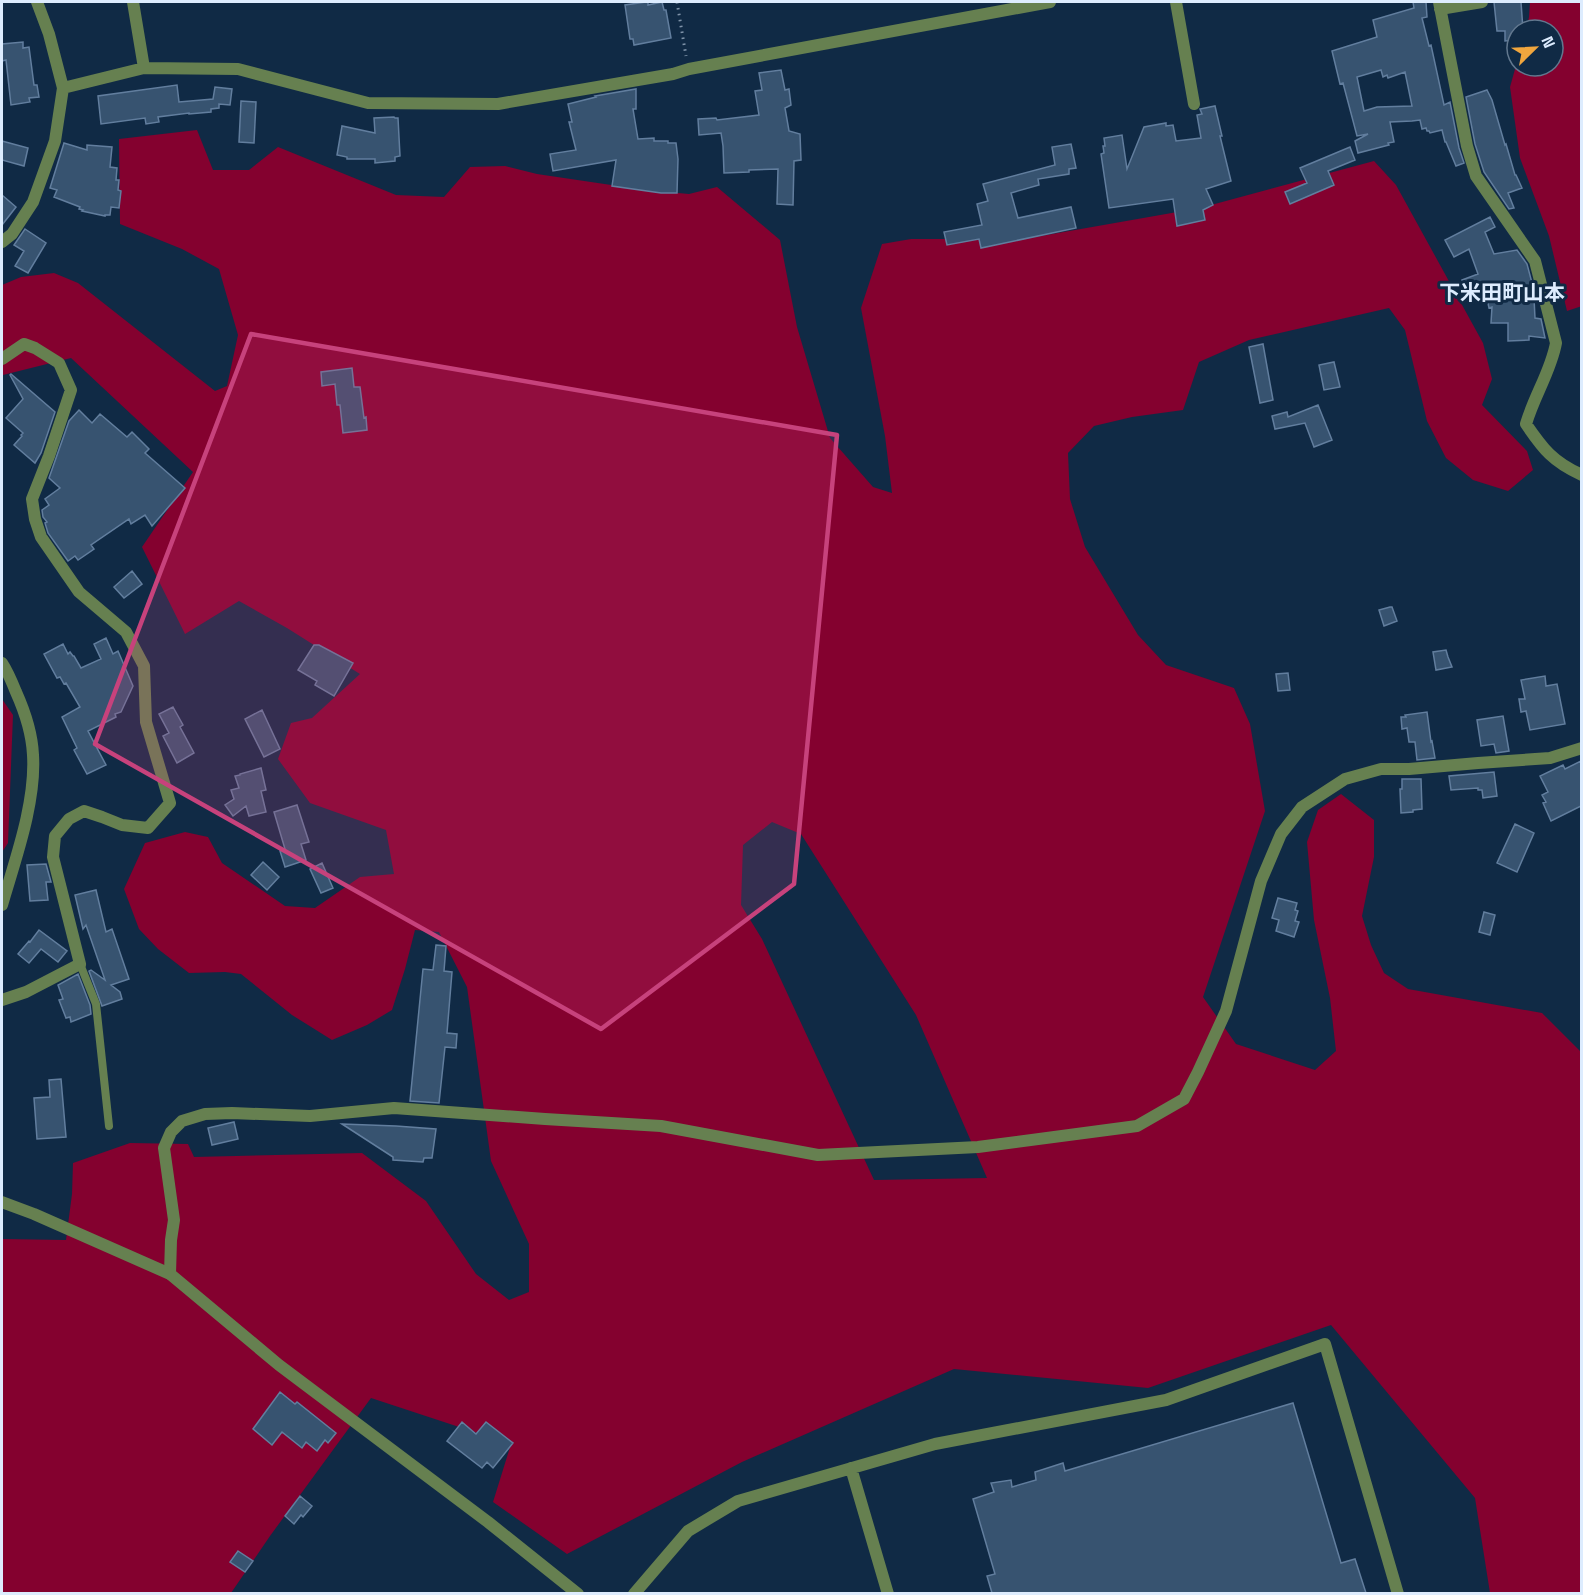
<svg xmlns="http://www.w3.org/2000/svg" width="1583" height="1595" viewBox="0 0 1583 1595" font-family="'Space Grotesk','Noto Sans JP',sans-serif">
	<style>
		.green { fill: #84012f; fill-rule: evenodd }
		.building { fill: #375370; stroke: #627e9e; stroke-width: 1.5; fill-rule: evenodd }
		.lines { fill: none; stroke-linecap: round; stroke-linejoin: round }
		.path { stroke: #7f93a9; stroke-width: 3; stroke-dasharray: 1.5 4.5; stroke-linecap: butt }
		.service { stroke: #668050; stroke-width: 8 }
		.minor { stroke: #668050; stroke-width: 12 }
		.tertiary { stroke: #668050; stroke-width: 12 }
		.marked { fill: #c7427c; fill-opacity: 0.2; stroke: #c7427c; stroke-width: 4.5; stroke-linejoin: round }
		.labels { text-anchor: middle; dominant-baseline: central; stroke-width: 6; stroke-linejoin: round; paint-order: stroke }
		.quarter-label { font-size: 21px; font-weight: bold; fill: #ddecfe; stroke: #102a45 }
	</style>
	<rect width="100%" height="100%" fill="#102a45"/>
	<path class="green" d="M1530 2H1581L1582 306 1567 311 1549 236 1520 158 1510 87 1517 62V66H1553V30H1526L1529 17Z
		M197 130 213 170H249L278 147 396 195 444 197 470 167 505 166 537 174 645 190 689 194 717 187 780 240 797 327 830 438 873 487 892 493 885 436 861 308 882 244 911 239H1024L1200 208 1374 161 1396 185 1483 343 1492 379 1482 405 1527 451 1533 470 1508 491 1473 480 1446 458 1427 421 1405 330 1389 308 1249 340 1199 362 1183 410 1132 417 1094 426 1068 453 1070 499 1085 547 1138 635 1166 665 1234 688 1250 724 1265 811 1203 997 1236 1044 1315 1070 1336 1051 1330 998 1314 920 1307 842 1318 810 1341 794 1374 820V857L1362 916 1371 945 1384 973 1408 989 1542 1013 1581 1052V1593H1490L1475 1498 1331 1325 1148 1388 954 1369 742 1462 567 1554 493 1502 511 1444 371 1398 270 1536 231 1593H2V1239L66 1240 72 1194 73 1163 130 1143 188 1144 194 1157 362 1153 426 1201 476 1274 509 1300 529 1292V1244L491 1161 467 987 439 932 415 930 405 969 392 1010 367 1025 332 1040 292 1015 241 974 225 972 189 973 158 949 139 929 124 889 145 843 185 832 208 837 222 863 285 906 315 908 360 877 394 874 386 830 310 803 278 759 291 723 312 718 360 674 287 628 239 601 185 634 142 547 193 472 71 358 3 375 2 376V285L21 277 54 273 78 283 215 391 227 386 238 335 219 269 182 249 120 224 119 139ZM772 822 801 834 916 1015 987 1178 874 1180 762 939 741 905 743 845Z
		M2 699 13 715 8 843 2 852Z"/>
	<path class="building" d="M646 2H648V5L662 2 664 10H666L671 38 634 45 633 39H630L625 5Z
		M1413 2H1426L1427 17 1422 18 1429 46 1431 45 1444 105 1450 102 1459 148 1464 163 1456 166 1446 142H1445L1442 130 1430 133 1429 131H1427L1426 128 1422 129 1420 120 1412 121 1390 122 1394 142 1388 143 1389 145 1358 153 1355 141 1368 134 1357 136 1343 83 1340 84 1332 51 1377 37 1373 20 1414 8ZM1381 70 1383 77 1387 75 1388 78 1405 72 1412 106 1377 107 1364 111 1357 77Z
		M1494 2H1521L1523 30H1517V40L1505 41V31H1497Z
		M23 42V48L29 47 34 85H37L39 97 29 98 30 102 11 105 6 60 2 61V44Z
		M781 70 785 90 789 89 791 105 785 108 789 131 800 134 801 160 794 161 793 205 777 204 778 169 749 170V172L724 173 723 146 721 133 699 135 698 119 716 118 717 120 759 115 755 91 762 90 759 73Z
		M177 85 179 102 213 99 215 87 232 89 230 105 219 104V108L211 109V112L189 114V113L158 117 159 122 146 124 145 118 101 124 98 96Z
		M636 89V109H633L638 139 654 138V141H668V143H676L678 159 677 193H661L612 186 616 160 553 171 550 154 576 150 569 122H572L568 104 596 97 595 96Z
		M1487 90 1492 100 1505 145 1506 144 1515 175H1516L1522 188 1508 193 1514 208 1509 209 1484 172 1475 144 1466 97Z
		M241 101 256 102 254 143 239 142Z
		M1215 106 1222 136H1220L1231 181 1206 189 1213 205 1203 210 1205 220 1177 226 1173 199 1109 208 1101 154 1104 153 1103 146H1105L1104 138 1122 135 1127 169 1144 127 1166 123V126L1173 125 1176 141 1201 138 1197 115 1202 114 1200 109Z
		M394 117 395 118H398L400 156 395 157V161L375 163V159H347V157L337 155 342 126 375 133 374 118Z
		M2 141 28 148 24 166 2 160Z
		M64 143 87 150V145L112 147 110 167 117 168 116 180H119L118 190 121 191 119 208 111 207 110 215H105V216L82 211 83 210 79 209 80 207 54 197 57 190 50 188Z
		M1071 144 1076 168 1069 169V174L1038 179 1039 185 1011 193 1018 218 1071 207 1076 228 981 248 979 239 947 245 944 232 982 225 977 204 988 201 983 184 1055 165 1052 147Z
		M1350 147 1355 160 1328 171 1334 185 1290 204 1285 192 1307 183 1300 168Z
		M2 195 16 207 2 225Z
		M1490 217 1495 227 1485 232 1494 254 1517 250 1527 264 1536 298H1534L1535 318 1541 319 1545 338 1529 336V340L1508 341V323H1491L1492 307 1489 308 1485 289 1467 295 1462 280 1478 274 1469 249 1454 257 1445 240Z
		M25 229 46 243 28 273 15 266 24 251 14 245Z
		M1263 344 1273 400 1260 403 1249 347Z
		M1334 362 1340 387 1324 390 1319 365Z
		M352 368 354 387H360L364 418 366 417 367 430 343 433 340 405H337L335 384 322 386 321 372Z
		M11 374 55 412 41 453 35 463 14 445 22 436 21 435 23 433 6 418 23 399 10 375Z
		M1318 405 1332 440 1314 447 1305 423 1275 429 1272 416 1287 412 1288 417Z
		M79 410 92 423 100 414 127 437 132 432 149 449 145 453 185 488 152 526 145 515 131 524 129 519 91 545 94 549 78 560 75 556 68 561 48 533 45 523 47 522 43 517 42 510 49 505 45 499 60 488 49 478 69 421Z
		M132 571 142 584 124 598 114 587Z
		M1390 607H1392L1397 621 1384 626 1379 610Z
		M106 638 113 654 118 651 133 686 121 712 115 714 116 717 88 731 106 765 87 774 74 750 77 748 62 717 80 707 66 683 64 684 60 677 57 678 44 654 63 644 68 654 70 652 73 656H74L81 668 101 659 94 644Z
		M314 645H319L353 663 334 696 315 685 317 681 298 670Z
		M1446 650 1448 657 1452 667 1436 670 1433 652Z
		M1288 673 1290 690 1278 691 1276 674Z
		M1545 676 1546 686 1557 684 1565 724 1530 730 1526 711 1521 712 1519 699H1525L1521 680Z
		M173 707 183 725 180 727 194 753 177 763 163 736 169 733 159 714Z
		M262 710 280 749 264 757 245 719Z
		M1427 712 1431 742 1432 741 1435 758 1417 760 1415 742H1409L1407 728 1402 729 1401 717H1406L1405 715Z
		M1503 716 1509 751 1496 753 1494 744 1481 746 1477 720Z
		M1581 761V806L1551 821 1543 803 1546 802 1542 795 1548 792 1540 776 1563 765 1565 769Z
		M261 768 266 790 261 791 266 812 249 816 246 806 233 816 225 805 234 799 231 790 239 788 235 776 240 775V774Z
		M1494 772 1497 796 1483 798 1482 790H1478V788L1451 790 1449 776Z
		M1402 779H1421L1422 809 1413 810V812L1401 813 1400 789H1402Z
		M297 805 309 842 301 844 306 860 285 867 280 851 285 849 274 812Z
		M1515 824 1534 833 1517 872 1497 863Z
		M263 862 279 877 267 890 251 875Z
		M322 863 333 888 321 893 310 869Z
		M46 864 51 882H46L48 900 30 901 27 865Z
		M96 890 106 932 112 929 129 979 111 985 120 992 122 999 102 1006 89 971 91 970 105 980 86 925 83 929 75 895Z
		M1278 898 1297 903 1295 910 1298 911 1295 921 1299 922 1294 937 1276 931 1279 920 1272 918Z
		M1484 912 1495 915 1490 935 1479 932Z
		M39 930 67 951 58 962 41 949 29 963 18 954 29 941 30 942Z
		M436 945 446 946 444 971 452 972 447 1033 457 1034 456 1048 445 1047 439 1103 410 1101 423 969 433 970Z
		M78 974 90 1005 91 1014 71 1022 70 1017 66 1018 59 1000 63 999 58 985Z
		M61 1079 66 1137 37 1139 34 1098 50 1097 49 1080Z
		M234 1122 238 1139 212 1145 208 1128Z
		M342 1124 396 1126 436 1129 432 1158H424L423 1162 393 1160V1157Z
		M280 1392 295 1404 297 1402 336 1433 328 1443 325 1440 317 1451 306 1442 302 1448 282 1432 272 1445 253 1429Z
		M1293 1403 1341 1563 1355 1559 1366 1593H992L987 1576 995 1574 973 1499 994 1492 991 1483 1011 1480 1012 1487 1036 1480 1035 1472 1063 1463 1065 1471Z
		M462 1422 476 1434 486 1422 513 1443 493 1468 487 1462 482 1468 447 1441Z
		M300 1496 312 1506 303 1517 301 1515 294 1524 285 1516Z
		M238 1551 253 1561 245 1572 230 1562Z"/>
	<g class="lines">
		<path class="path" d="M677 2 686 56"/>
		<path class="service" d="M80 964 96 1004 109 1126"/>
		<path class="minor" d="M133 2 144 68
			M1176 2 1194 104
			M1439 2 1467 146 1476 176 1535 261 1556 343C1551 371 1534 396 1526 424 1543 449 1553 462 1582 475
			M1440 9 1482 2
			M63 88 144 68 238 69 368 103 498 104 673 74 689 69 1050 2
			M2 242 12 234 33 202 55 141 63 88 49 34 37 2
			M2 359 24 344 35 348 59 363 71 390 49 456 32 499 35 519 41 537 79 592 126 632 144 666 146 722 170 803 148 828 122 825 102 817 84 811 69 819 55 836 53 857 80 964 26 992 2 1000
			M2 663C8 672 12 682 16 692 25 712 32 733 33 755 36 803 15 860 2 905
			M170 1274 171 1240 174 1220 164 1148 171 1132 182 1121 205 1114 232 1113 310 1116 394 1108 545 1119 661 1126 818 1155 978 1147 1137 1126 1184 1099 1198 1072 1226 1011 1261 881 1281 834 1302 807 1345 779 1381 769H1409L1478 763 1550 758 1582 748
			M851 1468 888 1594
			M634 1594 688 1531 738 1501 935 1444 1166 1400 1325 1344 1398 1594"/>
		<path class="tertiary" d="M2 1202 34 1214 170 1274 279 1365 488 1522 578 1594"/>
	</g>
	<path class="marked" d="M251 334 837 435 794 884 601 1029 95 744Z"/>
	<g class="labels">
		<g class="quarter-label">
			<text x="1502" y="292">下米田町山本</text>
		</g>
	</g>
	<rect width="1583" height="1595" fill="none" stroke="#ddecfe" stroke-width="6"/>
	<g transform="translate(1535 48) rotate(66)"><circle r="28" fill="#102a45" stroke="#62788f" stroke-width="1.5"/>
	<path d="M0-4.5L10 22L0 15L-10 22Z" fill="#f0a63e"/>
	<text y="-9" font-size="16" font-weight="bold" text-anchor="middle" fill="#ddecfe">N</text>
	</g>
</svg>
